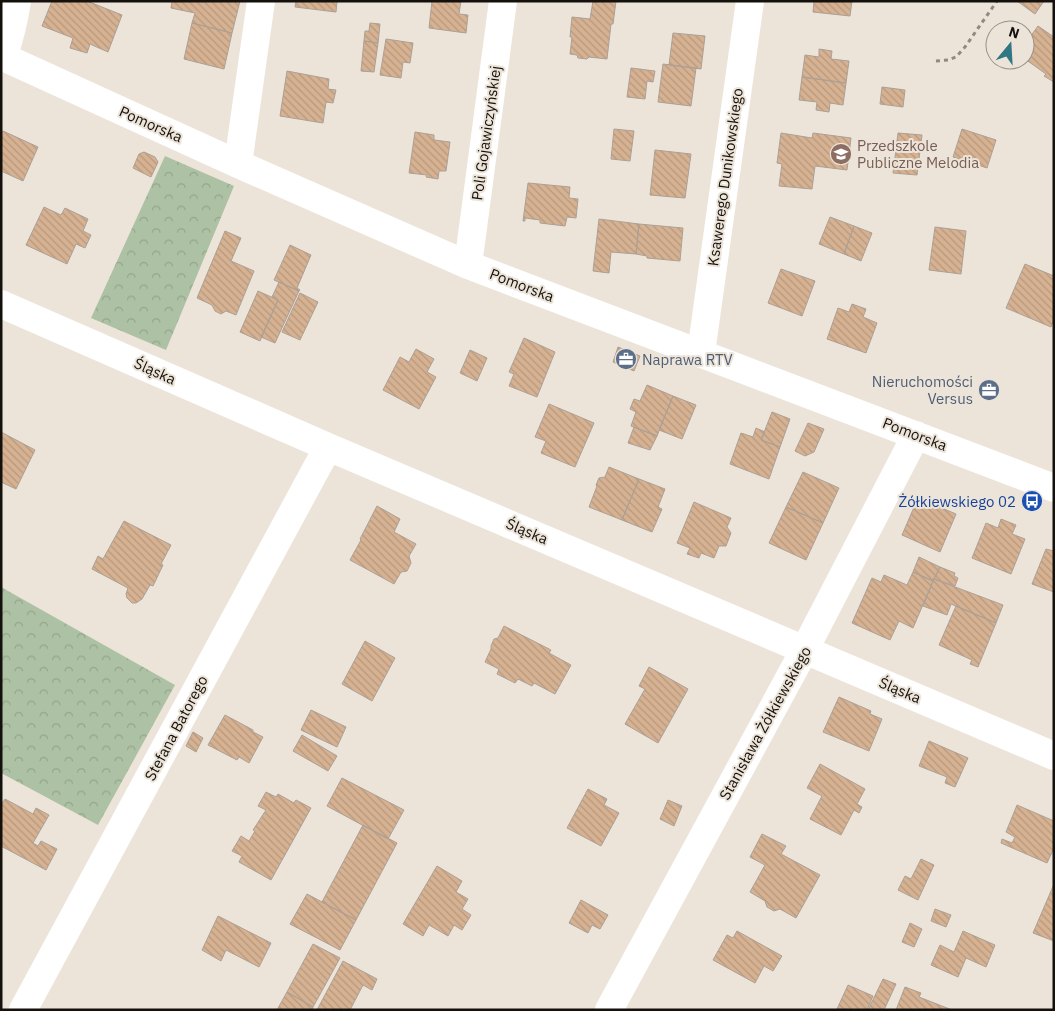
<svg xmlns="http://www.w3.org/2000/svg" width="1055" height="1011" viewBox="0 0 1055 1011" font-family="'IBM Plex Sans',sans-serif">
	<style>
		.forest { fill: url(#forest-crowns) }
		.building { fill: url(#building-back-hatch); stroke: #aba097 }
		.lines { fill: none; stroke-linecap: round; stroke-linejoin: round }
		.path { stroke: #918a82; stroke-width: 3; stroke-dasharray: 4 4; stroke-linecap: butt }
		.minor { stroke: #fff; stroke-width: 28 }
		.labels { text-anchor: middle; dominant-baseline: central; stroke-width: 4; stroke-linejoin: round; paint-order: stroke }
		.street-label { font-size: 15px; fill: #14110d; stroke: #ede4d9 }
		.education-label { font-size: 15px; fill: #785e54; stroke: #ede4d9; text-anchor: start }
		.service-label { font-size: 15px; fill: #4e5e75; stroke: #ede4d9; text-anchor: start }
		.transit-label { font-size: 15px; fill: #164399; stroke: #ede4d9; text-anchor: end }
	</style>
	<defs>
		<pattern id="forest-crowns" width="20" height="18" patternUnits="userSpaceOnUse" patternTransform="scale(1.25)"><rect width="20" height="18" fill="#adc1a4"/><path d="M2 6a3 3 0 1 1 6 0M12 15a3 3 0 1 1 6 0" fill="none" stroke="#94a58c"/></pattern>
		<pattern id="building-back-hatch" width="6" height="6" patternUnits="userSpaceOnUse" patternTransform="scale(1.25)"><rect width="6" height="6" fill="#d6b292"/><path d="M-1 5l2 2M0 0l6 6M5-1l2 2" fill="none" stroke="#b7987d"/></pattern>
	</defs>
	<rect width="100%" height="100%" fill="#ede4d9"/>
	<path class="forest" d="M165 156 234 186 166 350 91 318Z
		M1 587 175 685 98 825 1 773Z"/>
	<path class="building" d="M52 1H87L122 15 108 52 90 44 87 53 70 48 73 38 42 26Z
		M172 1H240L232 33 192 23 195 13 171 8Z
		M296 1H337L336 12 295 7Z
		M432 1H461L459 14 468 15 466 33 429 28Z
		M593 1H616L613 24H611L607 59 589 57 587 59 578 58 577 55 570 54 572 37H570L572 17 590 19Z
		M814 1H852L850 16 813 12Z
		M1017 1H1044L1035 14Z
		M192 23 232 33 224 69 184 59Z
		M370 23 380 24 378 43 364 41 365 31H369Z
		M1038 26 1054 37V82L1044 76 1046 74 1025 59V44Z
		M673 33 705 36 701 69 669 65Z
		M386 39 413 43 410 63 403 62 401 78 380 75Z
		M364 41 378 43 374 72 361 71Z
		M819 49 832 51 831 59 849 61 846 83 802 77 805 55 819 57Z
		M663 64 696 68 691 106 658 102Z
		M631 68 655 71 653 82 647 81 645 99 627 97Z
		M287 71 329 79 328 89 336 90 333 103 326 102 323 123 280 116Z
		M802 77 846 83 843 105 830 103 829 112 816 110 817 102 799 100Z
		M882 87 905 90 903 107 880 104Z
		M614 129 634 131 630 161 611 159Z
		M962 129 996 140 987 168 953 157Z
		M3 131 38 147 23 181 1 171V134Z
		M415 132 434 135V140L450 142 446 171H439L438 179 426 177 427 175 409 173Z
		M781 133 812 138 813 133 851 138 847 170 815 166 812 189 779 186 782 164 777 163Z
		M898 133 922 135 917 175 893 173Z
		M655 150 691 154 685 198 650 195Z
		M144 152 155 157 158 162 151 177 133 168 139 154Z
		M528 183 570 187 569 198 578 199 576 218 567 217 565 226 540 223V220L525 218V221H523Z
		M44 207 61 215 65 208 88 219 83 231 91 235 85 248 76 244 67 264 26 245Z
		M830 217 854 226 844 254 819 244Z
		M599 219 639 224 636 254 611 252 609 273 593 271Z
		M639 224 683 228 680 261 647 258V256L636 254Z
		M854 226 872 233 861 261 844 254Z
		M935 227 966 231 961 274 929 270Z
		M225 231 241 238 231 261 254 271 236 315 226 311 221 314 215 311 212 305 197 298Z
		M290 245 311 255 297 288 300 290 299 291 274 280Z
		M1025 264 1054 276V319L1051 327 1006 308Z
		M781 269 815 281 802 316 768 303Z
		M279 282 299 291 275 343 261 337 278 300 272 297Z
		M258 291 278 300 260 341 240 332Z
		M300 293 318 302 300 340 282 332Z
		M852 304 866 309 863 317 877 323 866 353 827 339 838 308 849 312Z
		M524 338 555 352 537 397 509 386 514 374 509 372Z
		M618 347 640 356 634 371 613 362Z
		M416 349 434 359 427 372 436 377 419 409 383 390 400 357 409 362Z
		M470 350 487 358 477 381 460 373Z
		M647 385 673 396 657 436 631 426 636 412 630 409 634 399 640 401Z
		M673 396 696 405 682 439 659 430Z
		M549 404 594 423 575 467 541 453 546 441 535 437Z
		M772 412 790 419 780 447 761 440Z
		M808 423 824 429 814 452 805 456 795 451Z
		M634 427 657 436 650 450 628 443Z
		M756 428 765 432 761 440 780 447 769 479 730 464 741 433 753 437Z
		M1 432 35 450 16 489 1 482Z
		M609 467 639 479 622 520 589 507 597 486 596 485 599 478 605 477Z
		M803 472 839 488 823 523 786 507Z
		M639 479 665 489 658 507 662 509 652 532 622 520Z
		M918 498 956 514 940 552 902 535Z
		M694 502 731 518 727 527 731 533 726 546H719L714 558 701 553 699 558 687 554 690 548 677 543Z
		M377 506 400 519 394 532 416 544 409 556 411 563 407 571 401 572 394 584 350 560 361 540 360 539Z
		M786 507 823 523 806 560 769 543Z
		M1001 519 1016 525 1012 534 1025 539 1011 574 972 558 986 523 998 528Z
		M124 521 171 545 161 564 163 565 153 586 150 585 142 599 136 603H132L127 598 126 594 128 588 92 569 98 556 103 559Z
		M1046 549 1054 551V592L1032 584Z
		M919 557 940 567 933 581 913 572Z
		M940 567 955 573 954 576 958 578 955 586 934 579Z
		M913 572 933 581 913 628 899 621 890 640 852 623 872 578 881 582 884 575 907 585Z
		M934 579 1003 605 996 623 951 604 947 615 923 606Z
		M956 606 996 623 978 667 970 664 972 660 939 645Z
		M504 626 551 650 549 653 571 665 555 694 534 683 532 686 518 679 515 683 497 674 499 669 485 662 491 649V646L494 639 498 638Z
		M365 641 395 658 372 701 342 684Z
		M649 667 688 689 658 743 625 724 645 689 639 686Z
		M839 697 871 711 870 714 882 719 869 751 823 732Z
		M311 710 346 727 337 747 301 730Z
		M225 715 253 730V732L263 737 249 763 239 757 237 760 208 745Z
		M193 732 203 738 196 752 186 746Z
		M302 735 337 756 328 771 293 751Z
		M929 741 968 758 955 787 945 783 947 777 919 766Z
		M820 764 865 789 857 804 862 807 859 813 854 810 841 835 810 819 822 796 807 788Z
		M342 778 404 810 388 839 327 806Z
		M588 789 607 799 604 805 619 813 601 846 567 828Z
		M266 792 276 797 278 794 294 803 296 800 311 808 271 880 239 862 242 856 232 851 241 836 249 841 255 831 253 830 266 810 258 806Z
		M5 799 33 814 36 808 49 815 33 843 38 846 41 841 57 849 46 870 1 846V805Z
		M668 800 682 806 674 826 660 819Z
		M1017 805 1054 821V848L1047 863 1001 843 1002 839 1012 843 1015 837 1006 832Z
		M363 825 397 843 356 920 322 902Z
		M762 834 786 846 781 854 820 875 796 918 780 909 774 911 767 907 765 901 750 892 765 865 750 857Z
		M921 859 934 865 918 900 898 890 905 876 911 879Z
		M437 866 462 881 456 892 468 899 462 909 471 915 462 930 454 925 448 936 429 925 423 936 403 924Z
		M1054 884V941L1033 933Z
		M307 894 356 920 340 950 290 924Z
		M581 900 608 915 600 929 592 925 588 933 569 923Z
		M935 909 951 915 946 927 931 921Z
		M218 916 271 943 259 967 226 950 221 961 202 950Z
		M910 923 922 929 914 947 902 942Z
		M737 931 782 956 773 971 764 966 755 983 713 960 727 935 733 938Z
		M963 931 995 945 986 967 966 958 958 977 931 965 940 945 954 952Z
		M313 944 340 958 313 1007 287 992Z
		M343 961 377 979 372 990 363 985 350 1010H317Z
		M883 979 896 984 884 1010H868Z
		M848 985 873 996 867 1010 837 1009Z
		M905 987 921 993 919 997 952 1010H896Z
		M287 992 313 1007 312 1010H277Z"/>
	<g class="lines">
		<path class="path" d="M936 61 948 60 956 57 965 47 997 1"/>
		<path class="minor" d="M1 56 238 164 468 265 1054 488
			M3 57C10 38 14 21 17 1
			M238 164 261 1
			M468 265 503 1
			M1 304 328 447 1054 756
			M701 353 750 1
			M23 1010 328 447
			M609 1010 805 649 916 435"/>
	</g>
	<defs>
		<g id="school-disc" transform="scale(1.125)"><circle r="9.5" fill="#8d6e63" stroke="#ede4d9"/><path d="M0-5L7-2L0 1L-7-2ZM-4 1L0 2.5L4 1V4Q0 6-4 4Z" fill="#fff"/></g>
		<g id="office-disc" transform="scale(1.125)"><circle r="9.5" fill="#5c6f8a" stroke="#ede4d9"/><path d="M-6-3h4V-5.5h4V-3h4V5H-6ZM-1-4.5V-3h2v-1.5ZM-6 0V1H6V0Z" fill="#fff"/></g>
		<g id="bus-disc" transform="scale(1.125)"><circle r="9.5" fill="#1a4fb4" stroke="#ede4d9"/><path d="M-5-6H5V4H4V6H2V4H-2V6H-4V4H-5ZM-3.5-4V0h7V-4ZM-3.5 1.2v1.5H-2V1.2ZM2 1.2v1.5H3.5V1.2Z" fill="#fff"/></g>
	</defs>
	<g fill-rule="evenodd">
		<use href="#school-disc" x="841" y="154"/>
		<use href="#office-disc" x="626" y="359"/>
		<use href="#office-disc" x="989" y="390"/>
		<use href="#bus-disc" x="1032" y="501"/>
	</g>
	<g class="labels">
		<g class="street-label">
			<text transform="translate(151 124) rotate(24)">Pomorska</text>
			<text transform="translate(486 133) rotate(-82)">Poli Gojawiczyńskiej</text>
			<text transform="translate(725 177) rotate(-82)">Ksawerego Dunikowskiego</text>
			<text transform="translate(522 285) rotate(21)">Pomorska</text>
			<text transform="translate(155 371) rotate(24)">Śląska</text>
			<text transform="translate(915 434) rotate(21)">Pomorska</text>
			<text transform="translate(527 531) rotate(23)">Śląska</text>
			<text transform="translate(900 690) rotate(23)">Śląska</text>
			<text transform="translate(765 723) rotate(-61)">Stanisława Żółkiewskiego</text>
			<text transform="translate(176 728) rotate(-62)">Stefana Batorego</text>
		</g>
		<g class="education-label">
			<text x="857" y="145">Przedszkole<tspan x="857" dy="17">Publiczne Melodia</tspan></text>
		</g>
		<g class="service-label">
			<text x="642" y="359">Naprawa RTV</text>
			<text x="973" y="381" text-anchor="end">Nieruchomości<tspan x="973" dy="17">Versus</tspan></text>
		</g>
		<g class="transit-label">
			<text x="1016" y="501">Żółkiewskiego 02</text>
		</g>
	</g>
	<rect width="1055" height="1011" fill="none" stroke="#14110d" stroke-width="5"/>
	<g transform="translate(1010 45) rotate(18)"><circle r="24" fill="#ede4d9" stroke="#969087"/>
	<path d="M0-4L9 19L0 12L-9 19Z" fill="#307683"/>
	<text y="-8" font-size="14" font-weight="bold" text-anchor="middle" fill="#14110d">N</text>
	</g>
</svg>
